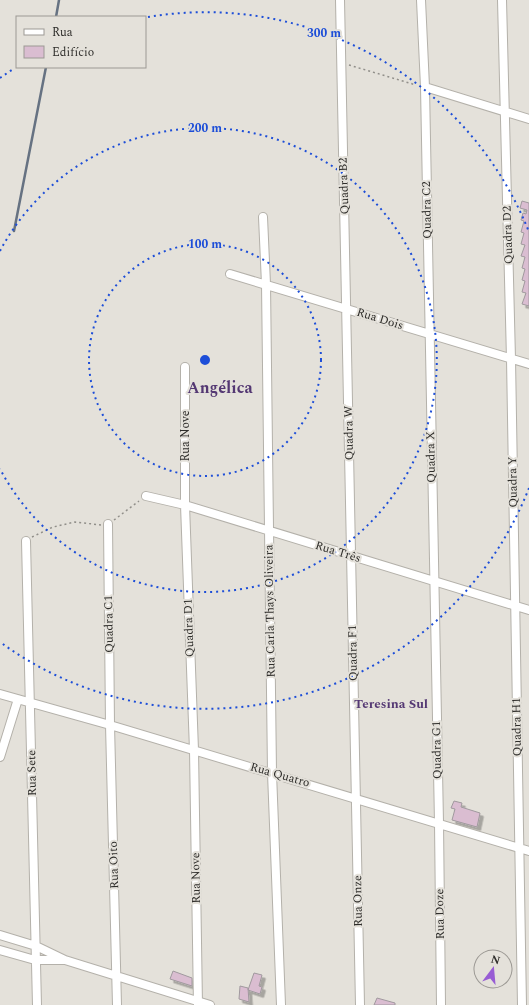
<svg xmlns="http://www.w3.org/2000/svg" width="529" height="1005" viewBox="0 0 529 1005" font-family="Spectral,serif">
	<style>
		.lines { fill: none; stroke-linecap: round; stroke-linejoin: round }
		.stream { stroke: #667282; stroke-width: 2.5 }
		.building { fill: #dabdd1; stroke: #a0999e; filter: url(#shadow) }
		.minor-casing { stroke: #b4b1aa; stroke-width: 10 }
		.path { stroke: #918f8a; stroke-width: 1.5; stroke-dasharray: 2 3; stroke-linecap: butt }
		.minor { stroke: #fff; stroke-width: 8 }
		.ring { fill: none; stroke: #1d4ed8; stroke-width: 2; stroke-dasharray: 2 4 }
		.labels { text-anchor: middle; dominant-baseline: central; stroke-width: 4; stroke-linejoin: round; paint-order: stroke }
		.street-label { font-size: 12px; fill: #2f2e2b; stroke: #e4e1da }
		.neighbourhood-label { font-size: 13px; font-weight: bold; fill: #543873; stroke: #e4e1da }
		.district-label { font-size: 16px; font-weight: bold; fill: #543873; stroke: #e4e1da }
		.centre { fill: #1d4ed8; stroke: #e4e1da; stroke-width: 2 }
		.ring-label { font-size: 12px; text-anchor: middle; font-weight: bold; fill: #1d4ed8; stroke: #e4e1da; stroke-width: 4; stroke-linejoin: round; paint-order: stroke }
	</style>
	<defs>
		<filter id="shadow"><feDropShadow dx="3.5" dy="3.5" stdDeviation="0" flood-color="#0004"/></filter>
	</defs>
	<rect width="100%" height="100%" fill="#e4e1da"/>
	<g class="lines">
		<path class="stream" d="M56 17 59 0
			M14 231 46 67"/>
	</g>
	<path class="building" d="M522 201 529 203V306L522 304 526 293 522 292 525 281 522 280 525 269 522 268 525 257 521 256 525 245 521 244 524 233 521 232 524 221 521 220 523 213 526 214 527 210 520 208Z
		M454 801 462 803 461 807 480 813 477 827 452 820 455 809 451 808Z
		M173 971 192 978V986L170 979Z
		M254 973 262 975 259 986 262 987 260 994 248 990Z
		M240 986 248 988 249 1002 239 999Z
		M377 998 395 1003V1005H374Z"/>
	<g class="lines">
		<g class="minor-casing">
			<path id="minor" d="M340 0 360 1005
				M421 0 425 87 439 823 441 1005
				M502 0 511 359 522 1005
				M425 87 529 119
				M263 217 266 284 272 773 281 1005
				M230 274 529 364
				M185 367V505L194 750 198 1005
				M146 496 185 505 529 610
				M108 524 110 725 117 1005
				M26 541 37 1005
				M0 694 110 725 529 851
				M0 757 18 699
				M0 935 36 946 65 960 210 1005
				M0 950 35 960H63"/>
		</g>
		<path class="path" d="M349 65 416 85
			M114 520 139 501
			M32 537 53 527 75 522 101 525"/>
		<use href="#minor" class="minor"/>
	</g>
	<g class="ring">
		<circle cx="205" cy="360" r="116"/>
		<path d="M0 251A232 232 0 1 1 0 469"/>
		<path d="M529 488A348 348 0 0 1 0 642M0 78A348 348 0 0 1 15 68M148 17A348 348 0 0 1 529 232"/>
	</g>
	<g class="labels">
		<g class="street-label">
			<text transform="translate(344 186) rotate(-92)">Quadra B2</text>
			<text transform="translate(427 210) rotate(-91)">Quadra C2</text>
			<text transform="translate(508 235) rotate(-92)">Quadra D2</text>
			<text transform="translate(380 319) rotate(17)">Rua Dois</text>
			<text transform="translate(349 433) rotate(-91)">Quadra W</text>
			<text transform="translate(185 436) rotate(-90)">Rua Nove</text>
			<text transform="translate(431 457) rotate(-91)">Quadra X</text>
			<text transform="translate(513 482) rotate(-91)">Quadra Y</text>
			<text transform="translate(338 552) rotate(17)">Rua Três</text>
			<text transform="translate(270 611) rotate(-91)">Rua Carla Thays Oliveira</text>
			<text transform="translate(109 624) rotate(-91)">Quadra C1</text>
			<text transform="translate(189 628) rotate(-92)">Quadra D1</text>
			<text transform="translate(353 653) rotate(-91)">Quadra F1</text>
			<text transform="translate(517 727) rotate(-91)">Quadra H1</text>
			<text transform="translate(437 750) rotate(-91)">Quadra G1</text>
			<text transform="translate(32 773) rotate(-91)">Rua Sete</text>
			<text transform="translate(280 775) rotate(16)">Rua Quatro</text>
			<text transform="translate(114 865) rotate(-92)">Rua Oito</text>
			<text transform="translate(196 878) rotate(-91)">Rua Nove</text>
			<text transform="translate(358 901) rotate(-91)">Rua Onze</text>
			<text transform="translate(440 914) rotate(-91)">Rua Doze</text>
		</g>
		<g class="neighbourhood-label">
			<text x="391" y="704">Teresina Sul</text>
		</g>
		<g class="district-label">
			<text x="220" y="388">Angélica</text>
		</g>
	</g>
	<circle cx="205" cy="360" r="6" class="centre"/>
	<g class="ring-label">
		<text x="324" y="37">300 m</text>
		<text x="205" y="132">200 m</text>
		<text x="205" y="248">100 m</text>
	</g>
	<rect x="16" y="16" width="130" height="52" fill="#e4e1da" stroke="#9c9994"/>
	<rect x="24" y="29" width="20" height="6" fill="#ffffff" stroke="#9c9994"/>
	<text x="52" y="36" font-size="12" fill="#2f2e2b">Rua</text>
	<rect x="24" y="46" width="20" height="12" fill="#dabdd1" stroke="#9c9994"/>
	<text x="52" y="56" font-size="12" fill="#2f2e2b">Edifício</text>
	<g transform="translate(493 969) rotate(16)"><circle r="19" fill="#e4e1da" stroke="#9c9994"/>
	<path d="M0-3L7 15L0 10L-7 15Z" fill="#985dd4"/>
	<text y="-6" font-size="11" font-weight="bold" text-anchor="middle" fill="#2f2e2b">N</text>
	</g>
</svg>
